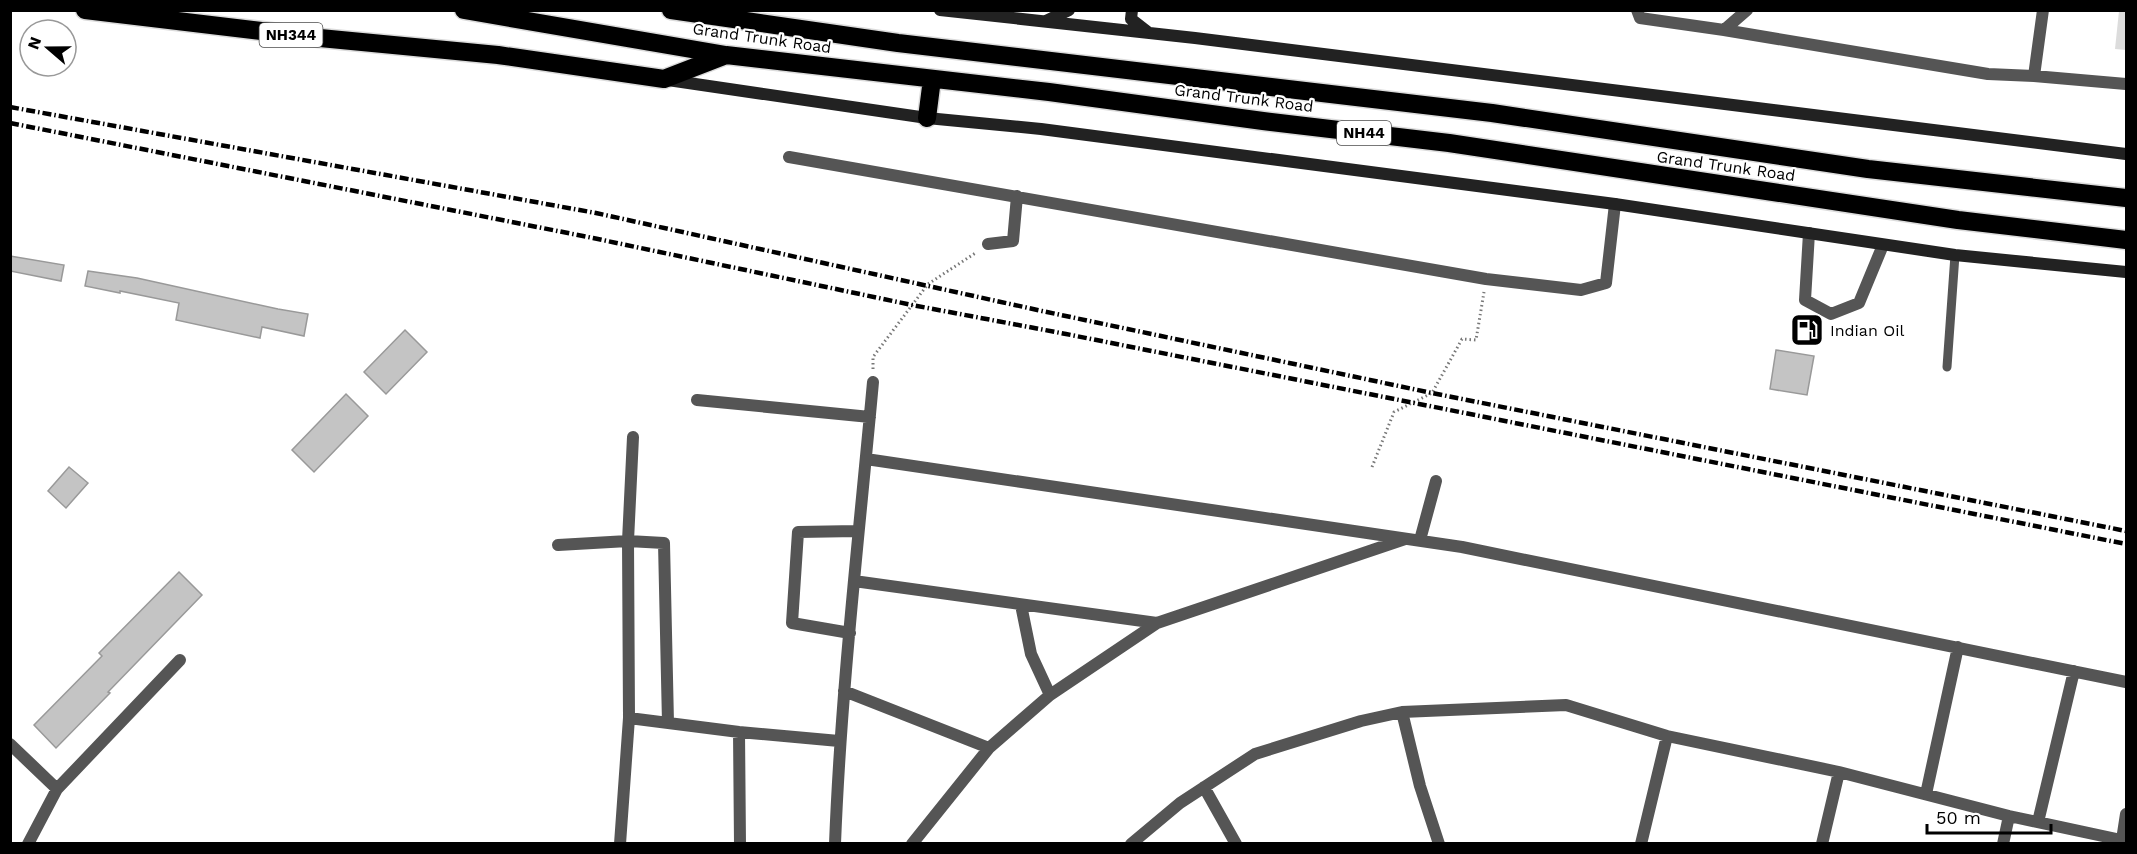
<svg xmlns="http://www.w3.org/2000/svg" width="2137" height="854" viewBox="0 0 2137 854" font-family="'Work Sans',sans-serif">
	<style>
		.green { fill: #dcdcdc }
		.building { fill: #c4c4c4; stroke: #999; stroke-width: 1.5 }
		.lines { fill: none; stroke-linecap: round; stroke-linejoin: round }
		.highway-casing { stroke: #dbdbdb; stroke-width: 21 }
		.path { stroke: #777; stroke-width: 3; stroke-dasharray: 1.5 3; stroke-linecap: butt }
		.lane { stroke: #555; stroke-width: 9 }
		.street { stroke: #555; stroke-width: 12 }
		.secondary { stroke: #222; stroke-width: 12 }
		.highway { stroke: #000; stroke-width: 18 }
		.rail { stroke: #000; stroke-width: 4.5; stroke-dasharray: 9 3 1.5 3; stroke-linecap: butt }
		.labels { text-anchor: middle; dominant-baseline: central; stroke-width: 4.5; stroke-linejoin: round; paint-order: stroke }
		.shield { fill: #fff; stroke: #4c4c4c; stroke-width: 1.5 }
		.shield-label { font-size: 15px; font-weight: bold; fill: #000 }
		.street-label { font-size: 16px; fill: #000; stroke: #fff }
		.poi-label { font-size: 16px; fill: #000; stroke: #fff; text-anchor: start }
	</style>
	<rect width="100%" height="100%" fill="#fff"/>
	<path class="green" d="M2119 11H2126V50L2115 49Z"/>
	<path class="building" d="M10 256 64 265 61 281 10 271Z
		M88 271 137 278 278 309 308 314 304 336 262 327 260 338 176 320 179 303 120 291V293L85 286Z
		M405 330 427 352 386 394 364 372Z
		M1776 350 1814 356 1807 395 1770 389Z
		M346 394 368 416 314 472 292 450Z
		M69 467 88 483 66 508 48 491Z
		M179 572 202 595 108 692 110 693 56 748 34 725 102 656 99 653Z"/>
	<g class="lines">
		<g class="highway-casing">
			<path id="highway" d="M85 10 320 38 498 55 664 79 726 55
				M464 10 726 55 1049 92 1263 121 1449 143 1958 220 2126 240
				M671 10 898 43 1492 113 1868 169 2126 198
				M927 118 932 79"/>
		</g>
		<path class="path" d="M873 369V357L928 284 977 252
			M1372 467 1394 412 1432 393 1462 339 1476 340 1484 292"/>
		<path class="lane" d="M1947 367 1955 255"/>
		<path class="street" d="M1637 10 1640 18 1724 30 1747 10
			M2043 10 2034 76 2126 84
			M1724 30 1988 74 2034 76
			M789 157 1486 279 1581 290 1606 283 1615 204
			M1809 233 1805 300 1831 314 1859 303 1883 245
			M988 244 1013 241 1017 196
			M697 400 870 417
			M866 459 1462 547 2126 682
			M1420 540 1436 481
			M558 545 628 541 664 543 668 723
			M854 581 1157 623
			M1021 605 1031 654 1050 695
			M850 633 792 623 798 532 857 531
			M844 691 989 748
			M1402 712 1420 786 1439 844
			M629 718 739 732 839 741
			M739 732 740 844
			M10 744 57 789
			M1204 787 1236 844
			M1926 794 1958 647
			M2038 822 2074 671
			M2122 840 2126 814
			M28 844 57 789 180 660
			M620 844 629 718 628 541 633 437
			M835 844C841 689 859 536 873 382
			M912 844 989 748 1050 695 1157 623 1405 539
			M1131 844 1180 803 1255 754 1361 721 1402 712 1566 705 1667 736 1839 772 2009 816 2126 841
			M1641 844 1667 736
			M1822 844 1839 772
			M2003 844 2009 816"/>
		<path class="secondary" d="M940 10 1195 38 2126 154
			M1132 10 1131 19 1149 33
			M1046 21 1069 10
			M668 80 927 118 1041 129 1615 204 1955 255 2126 272"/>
		<use href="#highway" class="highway"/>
		<path class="rail" d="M10 107 596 213 1042 311 1432 393 2126 531
			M10 123 593 238 912 305 1066 334 2126 544"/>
	</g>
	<defs>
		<g id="fuel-square" transform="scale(1.725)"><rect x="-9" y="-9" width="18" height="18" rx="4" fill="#000" stroke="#fff"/><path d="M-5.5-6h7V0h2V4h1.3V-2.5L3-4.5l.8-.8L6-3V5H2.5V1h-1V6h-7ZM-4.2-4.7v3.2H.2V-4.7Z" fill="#fff"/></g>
	</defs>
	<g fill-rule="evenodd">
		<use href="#fuel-square" x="1807" y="330"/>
	</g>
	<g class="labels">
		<g class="shield">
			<rect x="259.5" y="23" width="63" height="24" rx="4.5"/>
			<rect x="1337" y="121" width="54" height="24" rx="4.5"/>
		</g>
		<g class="shield-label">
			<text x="291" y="35">NH344</text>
			<text x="1364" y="133">NH44</text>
		</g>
		<g class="street-label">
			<text transform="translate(762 38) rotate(8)">Grand Trunk Road</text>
			<text transform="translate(1244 98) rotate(7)">Grand Trunk Road</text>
			<text transform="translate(1726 166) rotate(8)">Grand Trunk Road</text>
		</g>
		<g class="poi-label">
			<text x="1830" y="330">Indian Oil</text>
		</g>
	</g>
	<rect width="2137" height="854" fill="none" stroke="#000000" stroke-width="24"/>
	<g transform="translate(48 48) rotate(290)"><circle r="28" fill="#ffffff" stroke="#999999" stroke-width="1.5"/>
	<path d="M0-4.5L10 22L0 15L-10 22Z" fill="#000000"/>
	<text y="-9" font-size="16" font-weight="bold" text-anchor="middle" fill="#000000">N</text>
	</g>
	<path d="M1927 824v9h124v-9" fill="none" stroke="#000000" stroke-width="3"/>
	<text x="1936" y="824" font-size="18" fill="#000000" stroke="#ffffff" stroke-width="4.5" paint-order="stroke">50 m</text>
</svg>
